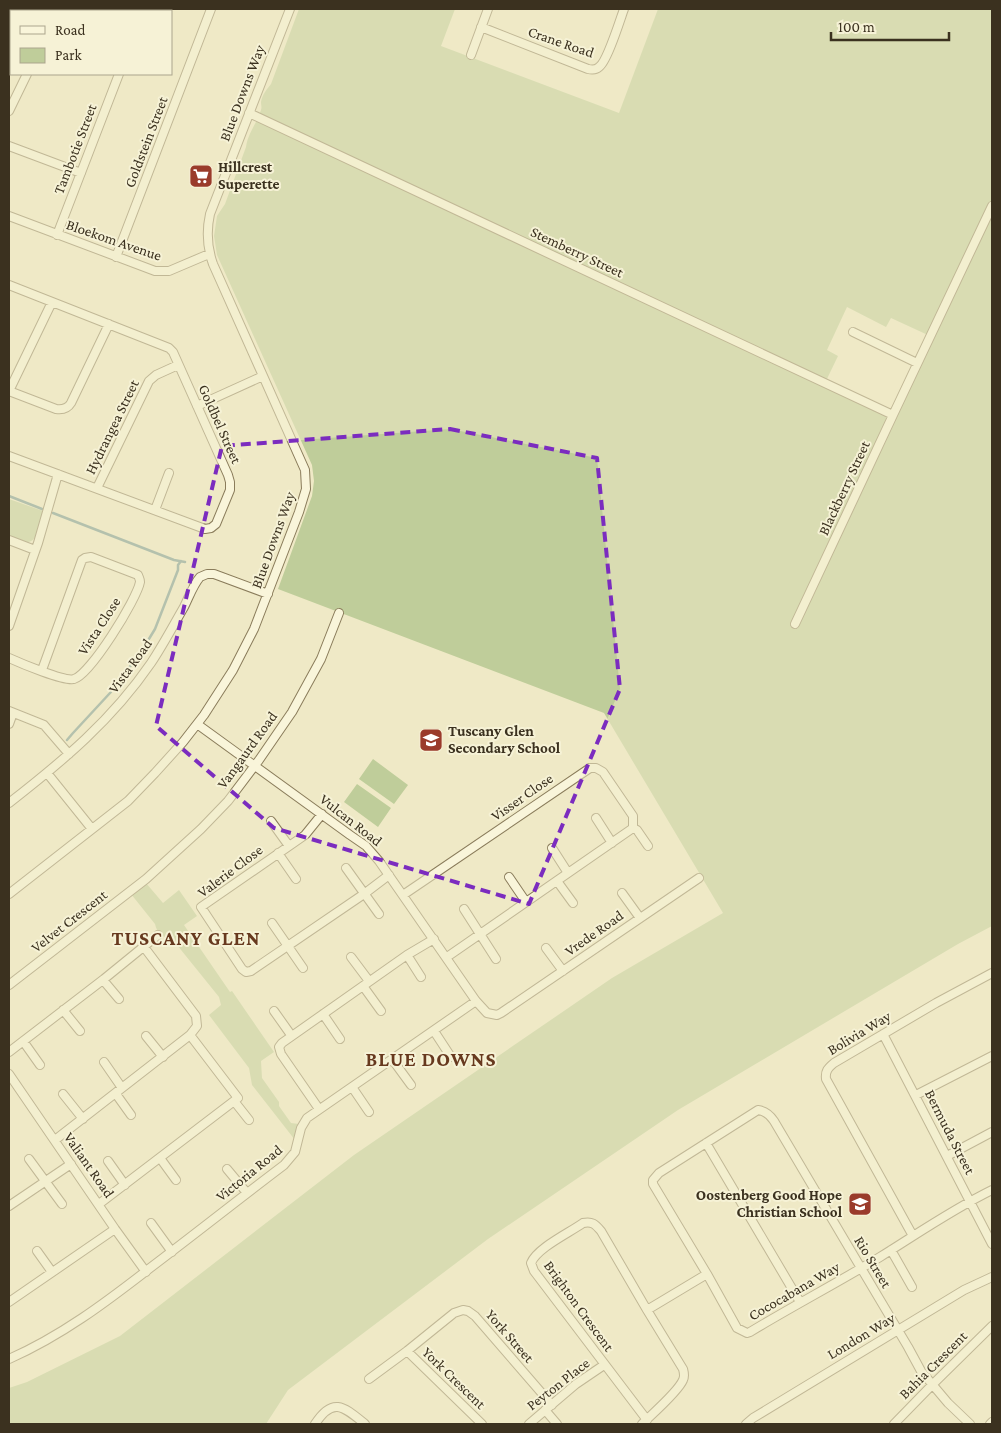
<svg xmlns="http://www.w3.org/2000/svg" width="1001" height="1433" viewBox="0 0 1001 1433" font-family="'Crimson Pro',serif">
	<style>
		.green { fill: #bfcd9a; fill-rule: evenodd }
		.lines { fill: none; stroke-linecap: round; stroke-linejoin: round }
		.stream { stroke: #6e918e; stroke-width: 2.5 }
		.minor-casing { stroke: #8a7c5b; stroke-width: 10 }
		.minor { stroke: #f9f5da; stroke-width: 8 }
		.marked { fill: none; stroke: #7b2cbf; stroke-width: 4; stroke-dasharray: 10 6; stroke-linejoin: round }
		.labels { text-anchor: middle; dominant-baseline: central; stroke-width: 4; stroke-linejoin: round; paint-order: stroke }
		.street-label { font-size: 15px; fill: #3b311f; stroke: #f6f2d6 }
		.poi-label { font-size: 15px; font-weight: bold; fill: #3b311f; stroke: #f6f2d6; text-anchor: start }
		.district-label { font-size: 20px; font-weight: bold; letter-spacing: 1px; fill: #67391e; stroke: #f6f2d6 }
	</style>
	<rect width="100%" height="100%" fill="#efe9c6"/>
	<path class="green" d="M299 9H455L441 46 619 113 658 9H992V926L958 944 678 1110 488 1239 288 1390 266 1424H9V1388L27 1382 120 1336 354 1155 612 978 723 913 604 713 278 589 312 496 314 481 312 465 217 255 214 236 217 216 225 204 246 147C248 133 257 123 261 110 262 107 261 105 261 102 262 95 267 89 271 84ZM847 307 886 327 891 318 930 336 892 414 825 383 838 356 827 350Z
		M9 499 43 511C40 522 39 545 24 542 19 541 14 539 9 537Z
		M373 759 408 785 394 804 359 779Z
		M357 784 391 808 378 827 344 802Z
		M146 883 163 903 179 890 197 916 184 925 230 992 232 991 274 1052 261 1061 262 1078 279 1102V1106L291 1123 299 1124 295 1140 252 1085 249 1068 209 1015 221 1005 219 997 173 940C164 938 157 934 155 924L131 894Z"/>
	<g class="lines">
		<path class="stream" d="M9 496 42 509
			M53 513 174 560 185 562
			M67 740 73 733 110 693 141 652 155 629 178 570V565L181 561"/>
		<g class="minor-casing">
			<path id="minor" d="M58 11 59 9
				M143 11 144 9
				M481 27 588 69C592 70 596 70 599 67 607 62 620 20 624 9
				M471 55 488 9
				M9 111 27 74
				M249 113 893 415
				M9 146 81 173
				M9 216 155 271H169L209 254
				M57 235 119 74
				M116 257 211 9
				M9 285 169 348 173 352 228 475 230 482V490L216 524 211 528 205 529 9 456
				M853 332 917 363
				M9 391 56 409C63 410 68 408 71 403L109 324
				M9 391 52 302
				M197 406 263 376
				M97 488 149 381 156 375 178 365
				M155 510 169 473
				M9 540 35 550
				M795 624 893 415 992 206
				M9 626 38 543 58 474
				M9 658C20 663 65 682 74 679 90 675 137 599 140 582 140 579 139 578 138 575L91 557 85 558 82 560 42 670
				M9 711 44 725 69 754
				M9 724 13 713
				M197 724 350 835 366 846 379 861 476 1001 487 1013 497 1015 501 1013 699 878
				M47 773 92 829
				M9 803C63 761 112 720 151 663 163 645 173 626 184 607 189 597 193 585 200 577L207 574H214L268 594
				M322 814 305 835 201 907 242 969 246 972 251 971 364 894 389 875
				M596 818 612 843
				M271 821 289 846
				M633 828 637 830 648 846
				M552 848 568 873
				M278 853 296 879
				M346 868 379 914
				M509 877 526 902
				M557 881 573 903
				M622 893 640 918
				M9 894 128 801 155 773 183 742 204 715 233 670 254 629 299 512 306 489 305 470 213 264C207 247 206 232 210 214L290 9
				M403 895 590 768H596L603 772 633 816V828
				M464 909 496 959
				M272 923 303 968
				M546 948 563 971
				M407 955 421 977
				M351 957 369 981
				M447 957 633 828
				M103 980 119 999
				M9 985 146 879 201 829 228 801 259 760 292 712 321 659 339 613
				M363 986 381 1011
				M63 1010 80 1031
				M274 1011 291 1035
				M323 1014 340 1039
				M434 1031 451 1057
				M883 1034 992 1244
				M146 1036 163 1057
				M23 1041 40 1065
				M9 1052 104 979 158 935
				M392 1059 411 1085
				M104 1062 122 1088
				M9 1074 115 1229 146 1272
				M352 1087 369 1112
				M63 1094 83 1119
				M116 1094 131 1115
				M916 1095 992 1056
				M234 1101 249 1120
				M319 1109 281 1054 279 1047 282 1043 407 955 434 939
				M55 1140 190 1035 197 1026 196 1016 144 947
				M706 1143 800 1302
				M947 1156 992 1132
				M160 1158 176 1180
				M29 1159 62 1204
				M108 1161 125 1185
				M227 1169 247 1193
				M99 1204 238 1098 190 1035
				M9 1206 71 1164
				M151 1223 172 1252
				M913 1236 826 1079C825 1071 828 1068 834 1063L936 1003 992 973
				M891 1250 912 1287
				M37 1251 52 1272
				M9 1302 115 1229
				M647 1310 707 1274
				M407 1351 482 1424
				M9 1359C61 1336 105 1303 150 1268 195 1234 239 1199 284 1165L295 1152 301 1128 307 1118 476 1001
				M369 1379 407 1351 454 1313 463 1310 468 1311 475 1316 552 1405
				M545 1410 557 1424
				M315 1424C333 1396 344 1407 365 1424
				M529 1424 576 1384 604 1365
				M642 1424C652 1414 678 1392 683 1380 685 1376 684 1373 683 1369L647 1310 601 1231C595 1224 592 1221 583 1223 569 1233 537 1248 531 1263L534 1271 647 1420
				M746 1424 753 1418 964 1290 992 1277
				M894 1424 932 1385 992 1326
				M970 1424 948 1403 921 1371 908 1347 861 1268 774 1121C770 1115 766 1111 758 1110L659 1173 653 1180V1184L707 1274 737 1328 747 1333 750 1332C793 1306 837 1283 880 1257 917 1234 953 1209 992 1190
				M990 1424 992 1422"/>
		</g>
		<use href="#minor" class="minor"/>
	</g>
	<path d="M0 0H1001V1433H0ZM450 429 597 458 620 689 529 904 274 828 156 726 222 446Z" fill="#efe9c6" fill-opacity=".55" fill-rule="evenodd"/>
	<path class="marked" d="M450 429 597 458 620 689 529 904 274 828 156 726 222 446Z"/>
	<defs>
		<g id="supermarket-square" transform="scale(1.25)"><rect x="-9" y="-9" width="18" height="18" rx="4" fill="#9a3b2b" stroke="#f6f2d6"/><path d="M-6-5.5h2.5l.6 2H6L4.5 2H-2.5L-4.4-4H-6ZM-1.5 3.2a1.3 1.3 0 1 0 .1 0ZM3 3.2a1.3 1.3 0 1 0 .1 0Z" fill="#fff"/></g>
		<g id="school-square" transform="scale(1.25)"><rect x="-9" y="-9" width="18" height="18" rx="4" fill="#9a3b2b" stroke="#f6f2d6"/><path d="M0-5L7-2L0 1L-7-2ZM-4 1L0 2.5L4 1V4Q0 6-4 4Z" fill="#fff"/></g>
	</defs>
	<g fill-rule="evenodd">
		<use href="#supermarket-square" x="201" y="176"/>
		<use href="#school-square" x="431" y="740"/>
		<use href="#school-square" x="860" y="1204"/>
	</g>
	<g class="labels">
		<g class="street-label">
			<text transform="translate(561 42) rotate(19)">Crane Road</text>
			<text transform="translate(242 93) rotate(-69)">Blue Downs Way</text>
			<text transform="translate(146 142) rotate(-69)">Goldstein Street</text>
			<text transform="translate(75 149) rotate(-69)">Tambotie Street</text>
			<text transform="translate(114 240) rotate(19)">Bloekom Avenue</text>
			<text transform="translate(577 252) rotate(25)">Stemberry Street</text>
			<text transform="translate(220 424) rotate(66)">Goldbel Street</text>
			<text transform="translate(112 427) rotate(-64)">Hydrangea Street</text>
			<text transform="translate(844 488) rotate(-65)">Blackberry Street</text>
			<text transform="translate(273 540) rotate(-70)">Blue Downs Way</text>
			<text transform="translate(99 626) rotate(-57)">Vista Close</text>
			<text transform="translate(130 666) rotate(-54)">Vista Road</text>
			<text transform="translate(247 750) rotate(-54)">Vangaurd Road</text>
			<text transform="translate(522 797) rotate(-35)">Visser Close</text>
			<text transform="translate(351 820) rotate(38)">Vulcan Road</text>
			<text transform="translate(230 871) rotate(-37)">Valerie Close</text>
			<text transform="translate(69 921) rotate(-38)">Velvet Crescent</text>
			<text transform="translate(594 933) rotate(-35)">Vrede Road</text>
			<text transform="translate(859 1033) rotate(-31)">Bolivia Way</text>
			<text transform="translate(950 1132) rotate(63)">Bermuda Street</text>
			<text transform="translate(89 1165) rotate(55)">Valiant Road</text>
			<text transform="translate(249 1173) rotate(-39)">Victoria Road</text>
			<text transform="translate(873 1262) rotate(59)">Rio Street</text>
			<text transform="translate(794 1291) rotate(-30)">Cococabana Way</text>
			<text transform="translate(579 1306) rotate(54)">Brighton Crescent</text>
			<text transform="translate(510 1336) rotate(49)">York Street</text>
			<text transform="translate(861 1336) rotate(-31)">London Way</text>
			<text transform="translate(933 1365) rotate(-45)">Bahia Crescent</text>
			<text transform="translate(454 1378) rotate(44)">York Crescent</text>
			<text transform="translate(558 1384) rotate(-38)">Peyton Place</text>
		</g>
		<g class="poi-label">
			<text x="218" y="167">Hillcrest<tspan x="218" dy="17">Superette</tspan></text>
			<text x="448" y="731">Tuscany Glen<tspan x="448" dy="17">Secondary School</tspan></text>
			<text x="842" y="1195" text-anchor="end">Oostenberg Good Hope<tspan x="842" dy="17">Christian School</tspan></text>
		</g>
		<g class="district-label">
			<text x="186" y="938">TUSCANY GLEN</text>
			<text x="431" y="1059">BLUE DOWNS</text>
		</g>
	</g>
	<rect width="1001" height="1433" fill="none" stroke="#3b311f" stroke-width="20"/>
	<rect x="10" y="10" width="162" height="65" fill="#f6f2d6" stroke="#aba58d"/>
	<rect x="20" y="26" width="25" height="8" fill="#f9f5da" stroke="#aba58d"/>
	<text x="55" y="35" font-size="15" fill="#3b311f">Road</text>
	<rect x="20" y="48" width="25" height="15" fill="#bfcd9a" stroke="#aba58d"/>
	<text x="55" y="60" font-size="15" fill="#3b311f">Park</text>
	<path d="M831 32v8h118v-8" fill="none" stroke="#3b311f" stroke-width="2.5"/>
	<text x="838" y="32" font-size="15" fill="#3b311f" stroke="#f6f2d6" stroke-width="4" paint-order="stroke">100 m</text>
</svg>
